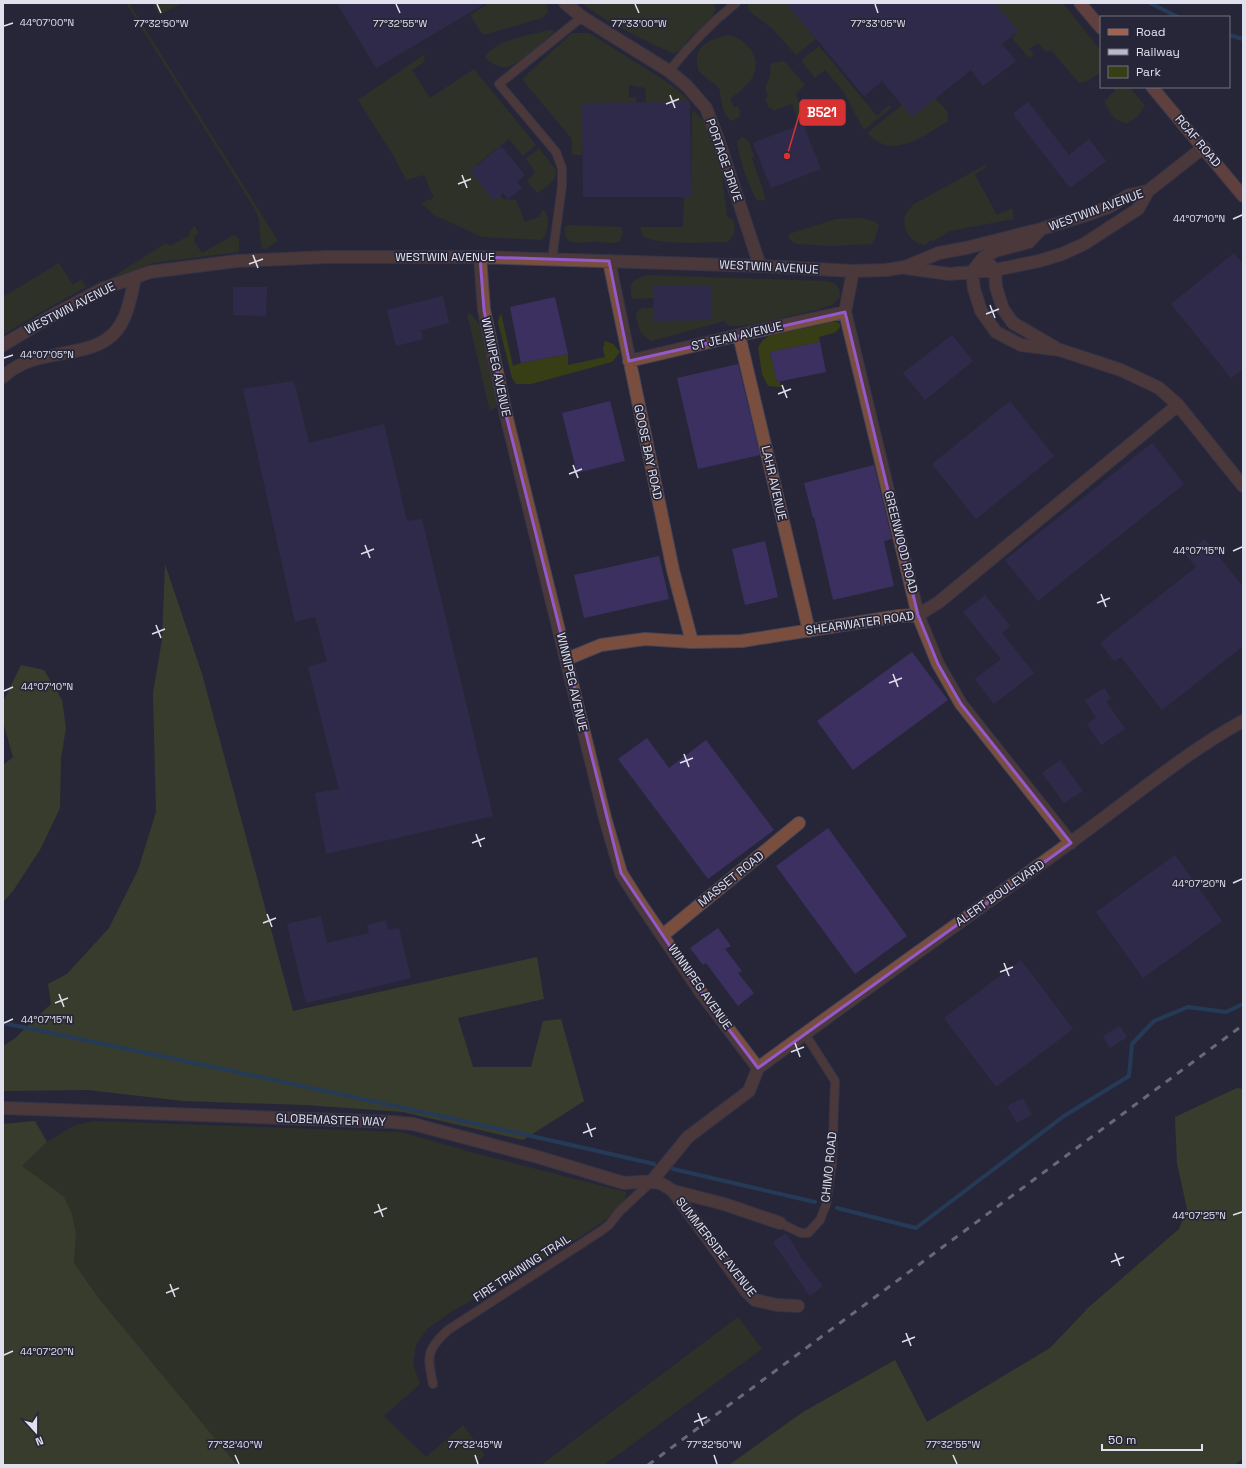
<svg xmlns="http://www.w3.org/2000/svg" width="1246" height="1468" viewBox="0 0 1246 1468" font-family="'Space Grotesk',sans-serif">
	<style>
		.green { fill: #373e16 }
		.forest { fill: #4f581d }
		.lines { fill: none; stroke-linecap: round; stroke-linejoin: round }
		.stream { stroke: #25537a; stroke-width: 4 }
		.building { fill: #3c3060 }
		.lane-casing { stroke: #454455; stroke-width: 10 }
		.street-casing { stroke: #454455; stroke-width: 14 }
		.secondary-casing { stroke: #454455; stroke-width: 14 }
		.lane { stroke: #794e3e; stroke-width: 8 }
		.street { stroke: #794e3e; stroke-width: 12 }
		.secondary { stroke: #a66148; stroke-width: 12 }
		.rail { stroke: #b9b8c6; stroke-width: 3; stroke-dasharray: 7 7; stroke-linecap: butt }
		.marked { fill: none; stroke: #9459ca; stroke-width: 3; stroke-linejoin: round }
		.ticks { fill: none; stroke: #e1e1ed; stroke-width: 1.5 }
		.labels { text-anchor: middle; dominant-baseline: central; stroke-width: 3.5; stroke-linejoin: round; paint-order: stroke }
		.street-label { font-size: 12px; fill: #e1e1ed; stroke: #272638 }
		.ticks-label { font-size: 10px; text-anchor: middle; fill: #e1e1ed; stroke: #272638; stroke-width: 3.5; stroke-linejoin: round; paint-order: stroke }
		.leader { fill: none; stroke: #d73132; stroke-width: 1.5 }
		.callout-dot { fill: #d73132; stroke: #272638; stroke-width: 1.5 }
		.callout { fill: #d73132; stroke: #d73132; stroke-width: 1.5 }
		.callout-label { font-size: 13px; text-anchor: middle; font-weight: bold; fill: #fff }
	</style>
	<rect width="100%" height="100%" fill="#272638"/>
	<path class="green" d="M126 3H129L278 241 264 250 261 246 259 220 256 211Z
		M152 3H182L160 15Z
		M489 3H547L548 12 542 18 483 35 470 15Z
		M581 3H714L716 9 710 21 694 34 686 42 682 50 674 54C642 39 610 24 581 3Z
		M747 3H786L816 39 796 55 773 29 749 11Z
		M995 3H1063L1101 51V72L1088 81 1079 83 1051 50 1046 52 1038 43 1029 49 1034 54 1029 58 1012 38 1018 31Z
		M549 30 555 31C544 41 521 64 507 67 499 68 490 63 485 57 498 38 528 36 549 30Z
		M572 33H589L664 80 679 91 690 102 646 103 645 88 629 85V97H636V103H583L582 155H572V139L522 79Z
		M730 35C751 42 764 62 750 81 745 88 737 94 730 98L734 107 738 106 740 112 739 117 732 121C721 113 722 100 719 88 714 83 703 76 699 71 697 69 698 65 697 62 696 43 714 38 730 35Z
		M819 46 877 116 889 105 891 108 864 130 843 91 825 70 815 78 801 60Z
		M425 54 424 62 412 70 430 98 474 69 536 145 523 156 509 139 476 165 503 199 516 200 525 222 539 217 543 209C551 217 548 232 542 240L482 237 434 215 421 203 434 198 424 175 406 180 393 155 358 100Z
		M782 61 786 63 805 85 796 94 808 124 804 126 803 124 800 125 792 104 773 111 772 108H769L765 98 768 96 765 88 770 77 771 64Z
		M1113 87H1130L1145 106 1138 116 1128 123C1114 122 1110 112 1104 101L1115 91Z
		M935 98 947 111 948 121C923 136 892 161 867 133L902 105 912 116Z
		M692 110 704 121 721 166 727 216 734 221C736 231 734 235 728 242 701 242 668 246 643 237L640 227H683L684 196H691Z
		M742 137C750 139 751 149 754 156L752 158 766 199 760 201 756 199C747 181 740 162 737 142Z
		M539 148 556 170C557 182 545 187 537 193L527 181 535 172 526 159Z
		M985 165V168L975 174 976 177 997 215 1012 208 1014 219 950 231 933 241 930 240 926 245C910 244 899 226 907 212 909 209 912 207 914 204Z
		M860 218 875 221 879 226 873 244 832 246 798 244 794 243 788 237 789 234 836 219Z
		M569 225 621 227 623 232 620 241C612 245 606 242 598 242 585 240 563 251 565 227Z
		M195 226 199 233 195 236 194 241 202 253 234 235 239 239V252L153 263 112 279 111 278 166 243 170 246 190 235V230Z
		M59 263 73 285 81 279 86 287 34 316 3 335V297Z
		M646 275 824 281C836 283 840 284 840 297L832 305 820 309 757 324 739 326H729L724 321 652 341C639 335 638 327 636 313L642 308H653L654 298 632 299C629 284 631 280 646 275Z
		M501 313 513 366 521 363 568 354V365L605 357 603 349 605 341 613 344 620 352 612 362 531 384H516L512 378 498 322Z
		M467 314H471L480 325 497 398 496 407 490 411Z
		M832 322H838L840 324C840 334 828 334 819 337L820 342 770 352 777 382H780L781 387 768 386 762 374 758 347 763 340 769 336Z
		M93 1121 401 1132 478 1154 626 1192 625 1200 608 1218 577 1239 543 1260 451 1312 427 1329 416 1345 413 1364 420 1384 384 1416 426 1457 463 1425 485 1455 474 1465H237L100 1300 74 1263 76 1234 22 1166 47 1142 75 1125Z
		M738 1317 762 1349 604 1465H541Z"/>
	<path class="forest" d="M165 564 202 674 293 1011 537 957 544 999 458 1018 473 1067H531L543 1021 561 1019 584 1101 523 1140 403 1112 305 1105 183 1101 88 1090 3 1091V1046L14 1039 51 1004 48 984 67 974 109 928 138 870 156 812 153 693 162 640Z
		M21 665 44 670 62 700 66 728 61 758 60 808 41 848 13 891 3 902V765L13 757 3 722V702Z
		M1237 1088 1243 1089V1458L1235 1465H729L803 1412 895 1360 927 1422 1050 1348 1089 1307 1179 1229 1187 1209 1177 1163 1175 1117Z
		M35 1121 47 1142 22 1166 64 1197 72 1214 76 1234 74 1263 100 1300 237 1465H3V1124Z"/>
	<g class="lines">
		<path class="stream" d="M1150 3 1178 17
			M1229 35 1243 39
			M3 1023C220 1068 438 1114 654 1164
			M673 1169 815 1202
			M837 1208 916 1228 1064 1116 1129 1076 1132 1044 1154 1021 1188 1007 1226 1012 1243 1004"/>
	</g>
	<path class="building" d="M337 3H486L376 68Z
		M786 3H995L1018 31 1002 44 1016 61 983 86 971 70 912 117 882 81 864 96Z
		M690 102 691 197H583L582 103Z
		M1028 102 1069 155 1089 139 1106 161 1070 188 1013 114Z
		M803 124 821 169 771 188 753 143Z
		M501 146 525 175 517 182 522 188 508 199 503 193 494 201 470 171Z
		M1234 253 1243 264V369L1231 378 1171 304Z
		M654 286H711V320L654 321Z
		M233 287H267L266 316 233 315Z
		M443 296 449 323 421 330 423 339 396 346 387 310Z
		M555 297 568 354 521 363 510 307Z
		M952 335 973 361 925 400 903 373Z
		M820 342 826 372 777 382 770 352Z
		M738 364 760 455 698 469 677 378Z
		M294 381 309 443 384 424 407 521 422 519 493 816 326 854 315 793 339 789 308 667 327 661 315 617 295 622 243 389Z
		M610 401 625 461 577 473 562 413Z
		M1010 401 1054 456 976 519 932 464Z
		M1152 443 1184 484 1038 601 1005 560Z
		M874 465 892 539 884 541 894 586 833 600 814 517 813 518 804 483Z
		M1205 539 1243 587V646L1162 710 1121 657 1114 661 1100 643 1196 567 1185 554Z
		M765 541 778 597 745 605 732 549Z
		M659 556 669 599 584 618 574 575Z
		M985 595 1010 626 1002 633 1034 673 994 704 975 679 1001 659 963 612Z
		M912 652 948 700 853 770 817 721Z
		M1104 688 1111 698 1106 701 1125 729 1101 745 1087 724 1096 718 1085 700Z
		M647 738 669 768 706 740 774 830 708 879 618 759Z
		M1060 760 1083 791 1064 803 1042 773Z
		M828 828 907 936 855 974 776 866Z
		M1175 855 1222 921 1143 978 1096 912Z
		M321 916 327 943 369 933 367 925 386 920 388 930 399 928 411 978 306 1003 287 924Z
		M718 928 731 946 725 949 742 971 738 973 754 993 738 1006 706 963 703 965 690 948Z
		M1021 960 1073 1029 996 1087 944 1018Z
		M1120 1026 1127 1037 1110 1048 1103 1036Z
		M1023 1098 1032 1115 1017 1123 1007 1106Z
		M786 1233 800 1255H799L823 1286 810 1296 773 1242Z"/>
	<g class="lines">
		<g class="lane-casing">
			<path id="lane" d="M669 71C689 46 711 23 736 3
				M552 259 562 186V168L556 152 499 84 582 17
				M780 1223 801 1233H808L820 1220 826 1205 832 1164 835 1081 805 1034
				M433 1384C427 1356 426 1350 448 1330L601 1231 609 1225 619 1212 651 1182"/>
		</g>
		<g class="street-casing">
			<path id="street" d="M565 3 582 17 669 71 687 86 706 108 717 136 760 266
				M1041 229 1029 242 995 251 983 258 972 272 974 289 981 311 996 332 1021 345 1060 350 1121 370 1159 388 1178 405 1243 486
				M480 257 484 310 506 415 605 818 621 873 638 900 702 994 758 1068
				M609 261 673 570 692 642
				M990 265 995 270 996 287 1003 309 1013 323 1056 348
				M906 268 949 274 995 270 1039 261 1062 254 1084 244 1138 209 1148 191 1204 147
				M853 271 845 312 918 615 938 664 961 704 1071 843
				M739 335 809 631
				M3 345 48 318 102 289 150 272 237 261 327 257H480L760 266 853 271 886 270 905 267 939 253 966 248 1041 229 1089 214 1109 207 1129 195 1148 191
				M629 361 739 335 845 312
				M3 377C11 369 21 364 32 360 63 350 109 355 124 318 130 305 132 291 135 277
				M567 659 601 645 645 639 692 642 742 641 899 616 918 615 939 602 1178 405
				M663 935 799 823
				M758 1068C861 992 967 918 1071 842 1127 802 1183 754 1243 721
				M3 1108 392 1122 413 1124 538 1157 624 1183C636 1183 651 1179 662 1184 666 1186 670 1189 673 1191L746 1291 755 1300 777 1305 798 1306
				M651 1182 688 1137 749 1091 758 1068
				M673 1191 724 1204 780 1223"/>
		</g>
		<g class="secondary-casing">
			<path id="secondary" d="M1080 3 1101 28
				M1152 87 1243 196"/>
		</g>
		<use href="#lane" class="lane"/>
		<use href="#street" class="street"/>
		<use href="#secondary" class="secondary"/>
		<path class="rail" d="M648 1465 1243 1025"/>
	</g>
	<path d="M0 0H1246V1468H0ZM480 257 609 261 629 361 845 312 918 615 938 664 961 704 1071 843 758 1068 702 994 621 873 506 415 484 310Z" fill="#272638" fill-opacity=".55" fill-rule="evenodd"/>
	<path class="marked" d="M480 257 609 261 629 361 845 312 918 615 938 664 961 704 1071 843 758 1068 702 994 621 873 506 415 484 310Z"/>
	<path class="ticks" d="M157 4 161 13M396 4 400 13M635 4 639 13M875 4 878 13M4 26 13 23M670 95 675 108M666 104 679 99M462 175 467 188M458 184 471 179M1233 219 1242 215M253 255 258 268M249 264 263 259M990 305 995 318M986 314 999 309M4 358 13 355M782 385 787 398M778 394 791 389M573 465 578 478M569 474 582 469M365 545 370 558M1233 551 1242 547M361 554 374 549M1101 594 1106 607M1097 603 1110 598M156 625 161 638M152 634 165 629M893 674 898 687M889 683 902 678M4 691 13 687M684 754 689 767M680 763 693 758M476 834 481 847M472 843 485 838M1233 883 1242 879M267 914 272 927M263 923 276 918M1004 963 1009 976M1000 972 1013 967M59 994 64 1007M55 1003 68 998M4 1023 13 1019M795 1043 800 1057M791 1052 804 1047M587 1123 592 1137M583 1133 596 1128M378 1204 383 1217M374 1213 387 1208M1233 1215 1242 1212M1115 1253 1120 1266M1111 1262 1124 1257M170 1284 175 1297M166 1293 179 1288M906 1333 911 1346M902 1342 915 1337M4 1355 13 1351M698 1413 703 1426M694 1422 707 1417M235 1455 239 1464M475 1455 478 1464M714 1455 717 1464M953 1455 957 1464"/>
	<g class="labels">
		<g class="street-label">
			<text transform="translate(1198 141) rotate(50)">RCAF ROAD</text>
			<text transform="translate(724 160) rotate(71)">PORTAGE DRIVE</text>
			<text transform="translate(1096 210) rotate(-20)">WESTWIN AVENUE</text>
			<text x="445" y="257">WESTWIN AVENUE</text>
			<text transform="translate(769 267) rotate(3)">WESTWIN AVENUE</text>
			<text transform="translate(70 308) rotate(-27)">WESTWIN AVENUE</text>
			<text transform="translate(737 336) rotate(-13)">ST JEAN AVENUE</text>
			<text transform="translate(496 367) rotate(78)">WINNIPEG AVENUE</text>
			<text transform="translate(648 452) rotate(78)">GOOSE BAY ROAD</text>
			<text transform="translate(774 483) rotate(77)">LAHR AVENUE</text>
			<text transform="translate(901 542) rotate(76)">GREENWOOD ROAD</text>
			<text transform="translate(860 623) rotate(-8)">SHEARWATER ROAD</text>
			<text transform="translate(572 682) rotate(77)">WINNIPEG AVENUE</text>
			<text transform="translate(731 879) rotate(-39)">MASSET ROAD</text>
			<text transform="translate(1000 893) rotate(-35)">ALERT BOULEVARD</text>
			<text transform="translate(700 987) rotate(55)">WINNIPEG AVENUE</text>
			<text transform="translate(331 1120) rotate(2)">GLOBEMASTER WAY</text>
			<text transform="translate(829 1167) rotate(-84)">CHIMO ROAD</text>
			<text transform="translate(716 1247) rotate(52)">SUMMERSIDE AVENUE</text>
			<text transform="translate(522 1268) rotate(-33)">FIRE TRAINING TRAIL</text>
		</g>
	</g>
	<g class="ticks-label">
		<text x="47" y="26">44°07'00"N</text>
		<text x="878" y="27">77°33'05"W</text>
		<text x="161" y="27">77°32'50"W</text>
		<text x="400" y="27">77°32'55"W</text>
		<text x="639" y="27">77°33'00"W</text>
		<text x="1199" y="222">44°07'10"N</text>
		<text x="47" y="358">44°07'05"N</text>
		<text x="1199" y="554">44°07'15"N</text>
		<text x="47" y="690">44°07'10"N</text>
		<text x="1199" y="887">44°07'20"N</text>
		<text x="47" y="1023">44°07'15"N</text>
		<text x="1199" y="1219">44°07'25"N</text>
		<text x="47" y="1355">44°07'20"N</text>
		<text x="235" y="1448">77°32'40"W</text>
		<text x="475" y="1448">77°32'45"W</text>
		<text x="714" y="1448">77°32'50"W</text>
		<text x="953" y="1448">77°32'55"W</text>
	</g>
	<path class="leader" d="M787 156L800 112"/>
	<circle class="callout-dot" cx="787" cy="156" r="4"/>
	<rect class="callout" x="800" y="100" width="45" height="25" rx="4"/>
	<g class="callout-label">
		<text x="822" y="117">B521</text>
	</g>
	<rect width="1246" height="1468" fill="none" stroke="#e1e1ed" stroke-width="8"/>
	<rect x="1100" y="16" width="130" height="72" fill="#272638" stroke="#717180"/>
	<rect x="1108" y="29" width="20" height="6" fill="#a66148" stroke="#717180"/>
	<text x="1136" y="36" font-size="12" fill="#e1e1ed">Road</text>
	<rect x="1108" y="49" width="20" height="6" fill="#b9b8c6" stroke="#717180"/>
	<text x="1136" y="56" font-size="12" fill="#e1e1ed">Railway</text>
	<rect x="1108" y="66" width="20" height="12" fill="#373e16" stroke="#717180"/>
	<text x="1136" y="76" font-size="12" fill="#e1e1ed">Park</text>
	<g transform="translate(36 1432) rotate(159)" stroke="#272638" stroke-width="3" paint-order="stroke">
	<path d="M0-3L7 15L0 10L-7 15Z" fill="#e1e1ed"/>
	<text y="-6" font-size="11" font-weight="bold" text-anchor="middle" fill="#e1e1ed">N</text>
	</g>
	<path d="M1102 1444v6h100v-6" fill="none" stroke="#e1e1ed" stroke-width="2"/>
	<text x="1108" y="1444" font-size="12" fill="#e1e1ed" stroke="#272638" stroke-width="3" paint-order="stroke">50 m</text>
</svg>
